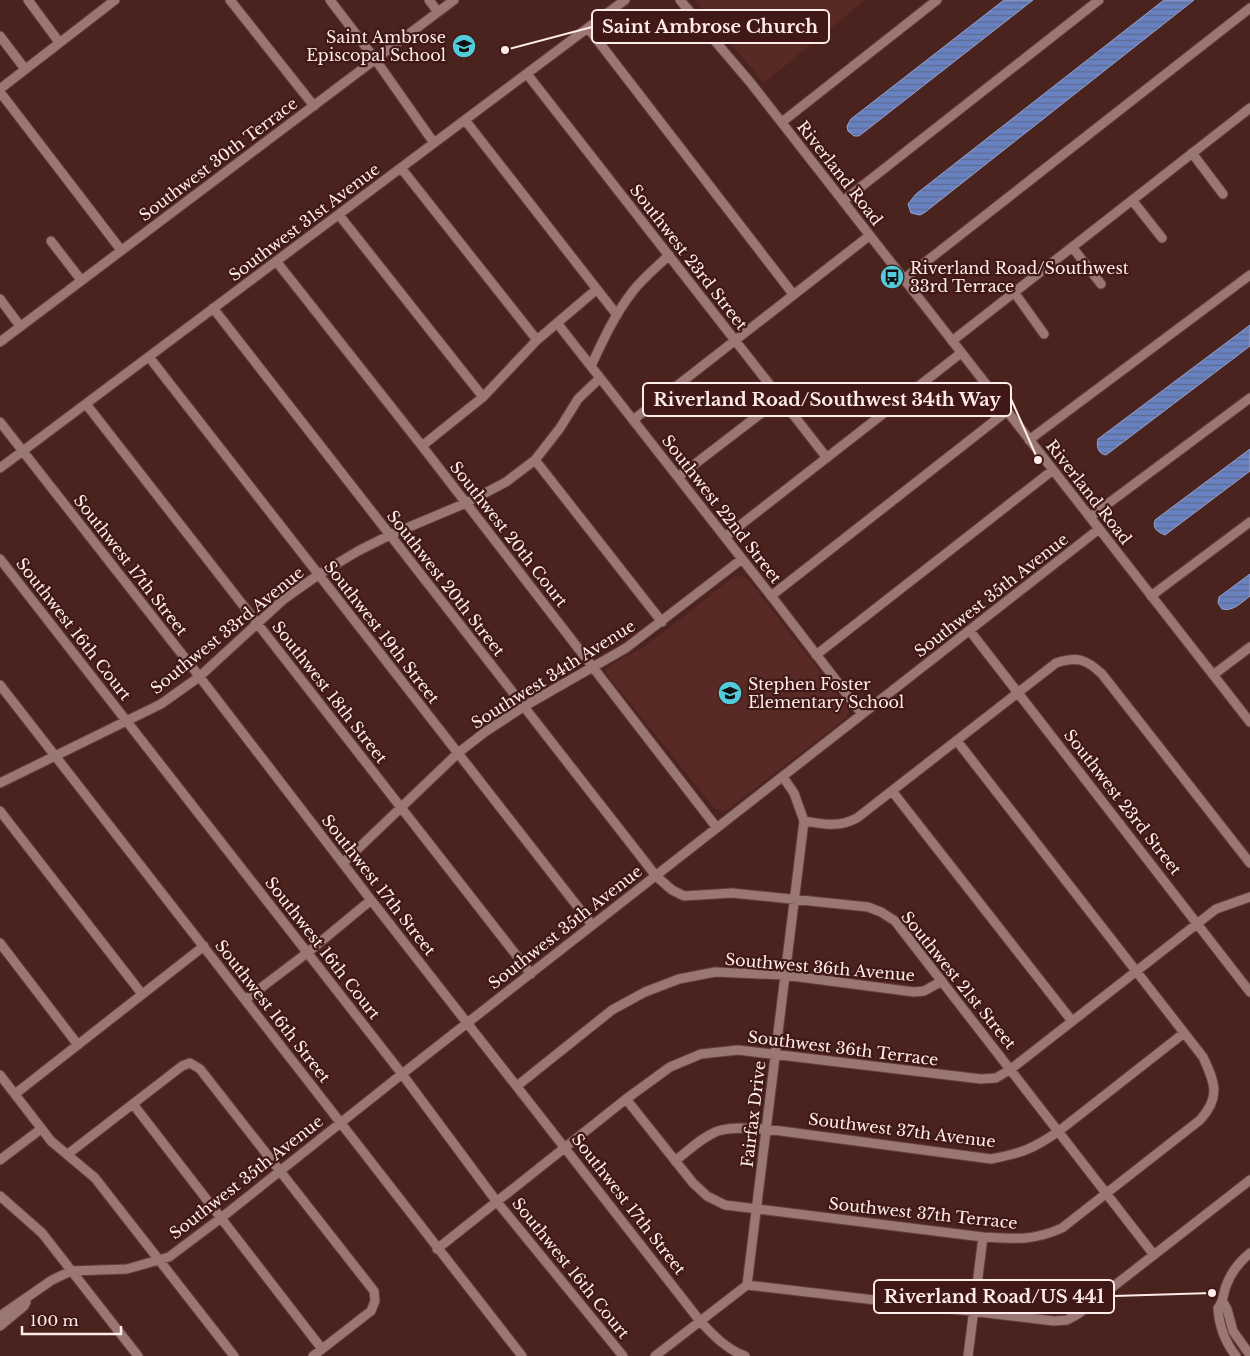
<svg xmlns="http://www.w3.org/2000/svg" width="1250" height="1356" viewBox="0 0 1250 1356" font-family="'Libre Baskerville',serif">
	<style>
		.built { fill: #592a25 }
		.water { fill: url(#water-rules); stroke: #95a1cc }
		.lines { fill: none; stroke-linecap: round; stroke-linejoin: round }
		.minor-casing { stroke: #643f3a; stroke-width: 11 }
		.minor { stroke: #9a7772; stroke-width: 9 }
		.labels { text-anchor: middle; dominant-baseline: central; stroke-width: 4.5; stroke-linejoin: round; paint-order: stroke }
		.poi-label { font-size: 16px; fill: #fdece9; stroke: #401815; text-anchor: start }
		.street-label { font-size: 16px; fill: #fdece9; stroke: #401815 }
		.leader { fill: none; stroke: #fdece9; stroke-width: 2 }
		.callout-dot { fill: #fdece9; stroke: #401815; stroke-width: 2 }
		.callout { fill: #401815; stroke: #fdece9; stroke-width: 2 }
		.callout-label { font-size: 18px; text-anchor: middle; font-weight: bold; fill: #fdece9 }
	</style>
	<defs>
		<pattern id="water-rules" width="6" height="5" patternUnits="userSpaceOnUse" patternTransform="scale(1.25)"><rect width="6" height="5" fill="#6881c0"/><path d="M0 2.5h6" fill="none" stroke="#5d6a8f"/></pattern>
	</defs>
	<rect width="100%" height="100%" fill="#4b231e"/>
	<path class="built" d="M695 0H865L764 83Z
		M735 576 746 577 849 709 847 717 726 811 715 809 606 673 607 667 642 648 669 628Z"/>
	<path class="water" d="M1004 0H1033L859 136H854L848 131 847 126 851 119Z
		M1164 0H1194L924 213 920 215 911 213 908 204 916 194Z
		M1250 325V346L1106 455C1098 454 1096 446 1098 439Z
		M1250 449V471L1165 535C1158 532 1152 529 1155 520Z
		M1250 574V596C1242 602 1233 612 1222 609L1218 603 1219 597Z"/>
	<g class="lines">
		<g class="minor-casing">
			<path id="minor" d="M28 0 59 42
				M230 0 314 106
				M330 0 375 59 434 143
				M429 0 438 12
				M680 0 750 82 1250 722
				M588 28 793 294
				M0 36 25 69
				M527 74 827 458
				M0 89 115 0
				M0 92 121 250
				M465 120 617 315
				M782 122 937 0
				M1192 153 1223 194
				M401 168 537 340
				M1132 200 1162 238
				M843 201 1099 0
				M339 215 483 397
				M51 241 81 280
				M1072 247 1101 284
				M276 261 422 446 717 828
				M904 279 1250 8
				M1014 292 1044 334
				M0 299 20 326
				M213 308 656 876 672 890 684 896 732 893 868 907 881 912 895 921 1154 1255
				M557 323 779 606 862 714
				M952 341 1250 108
				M0 342 454 0
				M149 357 592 925
				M591 366C603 340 615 314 633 291 643 278 657 267 669 255
				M86 404 531 974
				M633 420 869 236
				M0 422 192 667 371 900 700 1321C713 1335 726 1349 745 1356
				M1029 440 1250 275
				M422 446 483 397 537 340 597 289
				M535 460 662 622
				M0 468 625 0
				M678 477 781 398
				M1090 517 1250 398
				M725 537 961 353
				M0 559 402 1074 497 1202 623 1356
				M771 596 1007 411
				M1151 596 1250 522
				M970 631 1250 992
				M816 655 1053 470
				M1213 675 1250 647
				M0 685 522 1356
				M0 783 161 704 199 677 284 599 318 575 358 551 390 535 466 503 506 482 535 460 560 428 578 399 600 378
				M892 791 1072 1021
				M0 811 142 994
				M804 821C824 824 838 828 857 818L1056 663C1077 656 1086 659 1102 674L1250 863
				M343 863 458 753 485 732 523 707 626 648 742 559
				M0 943 78 1045
				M245 1000 307 953 371 900
				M0 1075 51 1141 95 1178 234 1356
				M517 1086 612 1010 645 992 679 979 715 972 784 975 914 992 924 991 942 981
				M15 1094 204 946
				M626 1099 693 1183 707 1196 725 1205 983 1237C1015 1239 1033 1241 1062 1228L1200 1120C1221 1097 1215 1083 1203 1057L957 741
				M133 1104 322 1349
				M68 1154 182 1066 190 1063 200 1069 374 1291 375 1301 371 1311 313 1356
				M0 1160 41 1129
				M675 1161C688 1151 702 1137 718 1131 733 1126 751 1129 766 1129L991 1159C1022 1153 1033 1149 1059 1131L1184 1033
				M0 1196 42 1233 138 1356
				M437 1249 626 1099 670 1067 701 1054 738 1050 981 1079 996 1078 1011 1069 1216 909 1250 897
				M747 1285 1054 1321 1067 1320 1078 1314 1250 1180
				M1223 1302 1227 1309 1233 1331 1250 1355
				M0 1316 52 1280 71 1271 127 1269 169 1257 221 1218 402 1074 1099 529
				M0 1326 24 1306 26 1302
				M655 1356 747 1285 804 821 794 793 783 777
				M968 1356 983 1237
				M1236 1356C1225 1342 1219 1326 1218 1308 1224 1301 1223 1294 1226 1286 1231 1272 1239 1262 1250 1253"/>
		</g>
		<use href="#minor" class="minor"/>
	</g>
	<defs>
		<g id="school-disc" transform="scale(1.25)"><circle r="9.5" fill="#53cbda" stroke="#401815"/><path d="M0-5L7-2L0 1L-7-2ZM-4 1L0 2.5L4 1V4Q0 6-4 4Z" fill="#111"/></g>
		<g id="bus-disc" transform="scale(1.25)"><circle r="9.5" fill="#53cbda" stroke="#401815"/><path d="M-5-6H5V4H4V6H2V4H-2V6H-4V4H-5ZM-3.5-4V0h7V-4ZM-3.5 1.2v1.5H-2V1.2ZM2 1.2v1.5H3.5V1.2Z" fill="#111"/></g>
	</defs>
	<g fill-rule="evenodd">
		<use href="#school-disc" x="464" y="46"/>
		<use href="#bus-disc" x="892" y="277"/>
		<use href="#school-disc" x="730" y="693"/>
	</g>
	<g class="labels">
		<g class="poi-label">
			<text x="446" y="37" text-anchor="end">Saint Ambrose<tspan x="446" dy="18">Episcopal School</tspan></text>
			<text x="910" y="268">Riverland Road/Southwest<tspan x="910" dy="18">33rd Terrace</tspan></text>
			<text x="748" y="684">Stephen Foster<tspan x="748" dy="18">Elementary School</tspan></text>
		</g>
		<g class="street-label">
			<text transform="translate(218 159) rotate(-37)">Southwest 30th Terrace</text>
			<text transform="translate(840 173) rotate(52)">Riverland Road</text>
			<text transform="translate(304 222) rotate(-37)">Southwest 31st Avenue</text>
			<text transform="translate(689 257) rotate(52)">Southwest 23rd Street</text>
			<text transform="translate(1089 492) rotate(52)">Riverland Road</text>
			<text transform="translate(722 509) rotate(52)">Southwest 22nd Street</text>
			<text transform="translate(509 534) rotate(52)">Southwest 20th Court</text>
			<text transform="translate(131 565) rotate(52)">Southwest 17th Street</text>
			<text transform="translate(446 583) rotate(52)">Southwest 20th Street</text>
			<text transform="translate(991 595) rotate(-38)">Southwest 35th Avenue</text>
			<text transform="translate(74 629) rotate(52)">Southwest 16th Court</text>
			<text transform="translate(227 630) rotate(-39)">Southwest 33rd Avenue</text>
			<text transform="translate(382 632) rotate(52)">Southwest 19th Street</text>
			<text transform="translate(553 674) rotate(-32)">Southwest 34th Avenue</text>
			<text transform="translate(330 692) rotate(52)">Southwest 18th Street</text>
			<text transform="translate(1123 802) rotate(52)">Southwest 23rd Street</text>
			<text transform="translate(379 885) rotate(52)">Southwest 17th Street</text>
			<text transform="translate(565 927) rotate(-38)">Southwest 35th Avenue</text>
			<text transform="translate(323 948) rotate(52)">Southwest 16th Court</text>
			<text transform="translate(820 967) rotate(5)">Southwest 36th Avenue</text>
			<text transform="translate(959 980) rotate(51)">Southwest 21st Street</text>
			<text transform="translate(273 1011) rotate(52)">Southwest 16th Street</text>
			<text transform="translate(843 1048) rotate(7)">Southwest 36th Terrace</text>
			<text transform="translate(753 1114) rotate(-83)">Fairfax Drive</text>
			<text transform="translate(902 1130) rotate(7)">Southwest 37th Avenue</text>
			<text transform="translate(246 1177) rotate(-38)">Southwest 35th Avenue</text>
			<text transform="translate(629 1204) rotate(52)">Southwest 17th Street</text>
			<text transform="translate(923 1213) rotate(6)">Southwest 37th Terrace</text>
			<text transform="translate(571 1268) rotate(51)">Southwest 16th Court</text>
		</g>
	</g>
	<path class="leader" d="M505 50L592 27M1038 460L1011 399M1212 1293L1114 1296"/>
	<g class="callout-dot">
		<circle cx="505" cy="50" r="5"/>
		<circle cx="1038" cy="460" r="5"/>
		<circle cx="1212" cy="1293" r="5"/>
	</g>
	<g class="callout">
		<rect x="592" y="10" width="237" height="33" rx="5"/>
		<rect x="643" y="383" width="368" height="33" rx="5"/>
		<rect x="874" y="1280" width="240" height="33" rx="5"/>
	</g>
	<g class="callout-label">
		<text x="710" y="33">Saint Ambrose Church</text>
		<text x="827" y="406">Riverland Road/Southwest 34th Way</text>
		<text x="994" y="1303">Riverland Road/US 441</text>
	</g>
	<path d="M22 1326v8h99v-8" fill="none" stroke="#fdece9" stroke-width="2.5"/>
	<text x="30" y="1326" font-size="15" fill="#fdece9" stroke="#401815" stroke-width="4" paint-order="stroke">100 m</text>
</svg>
